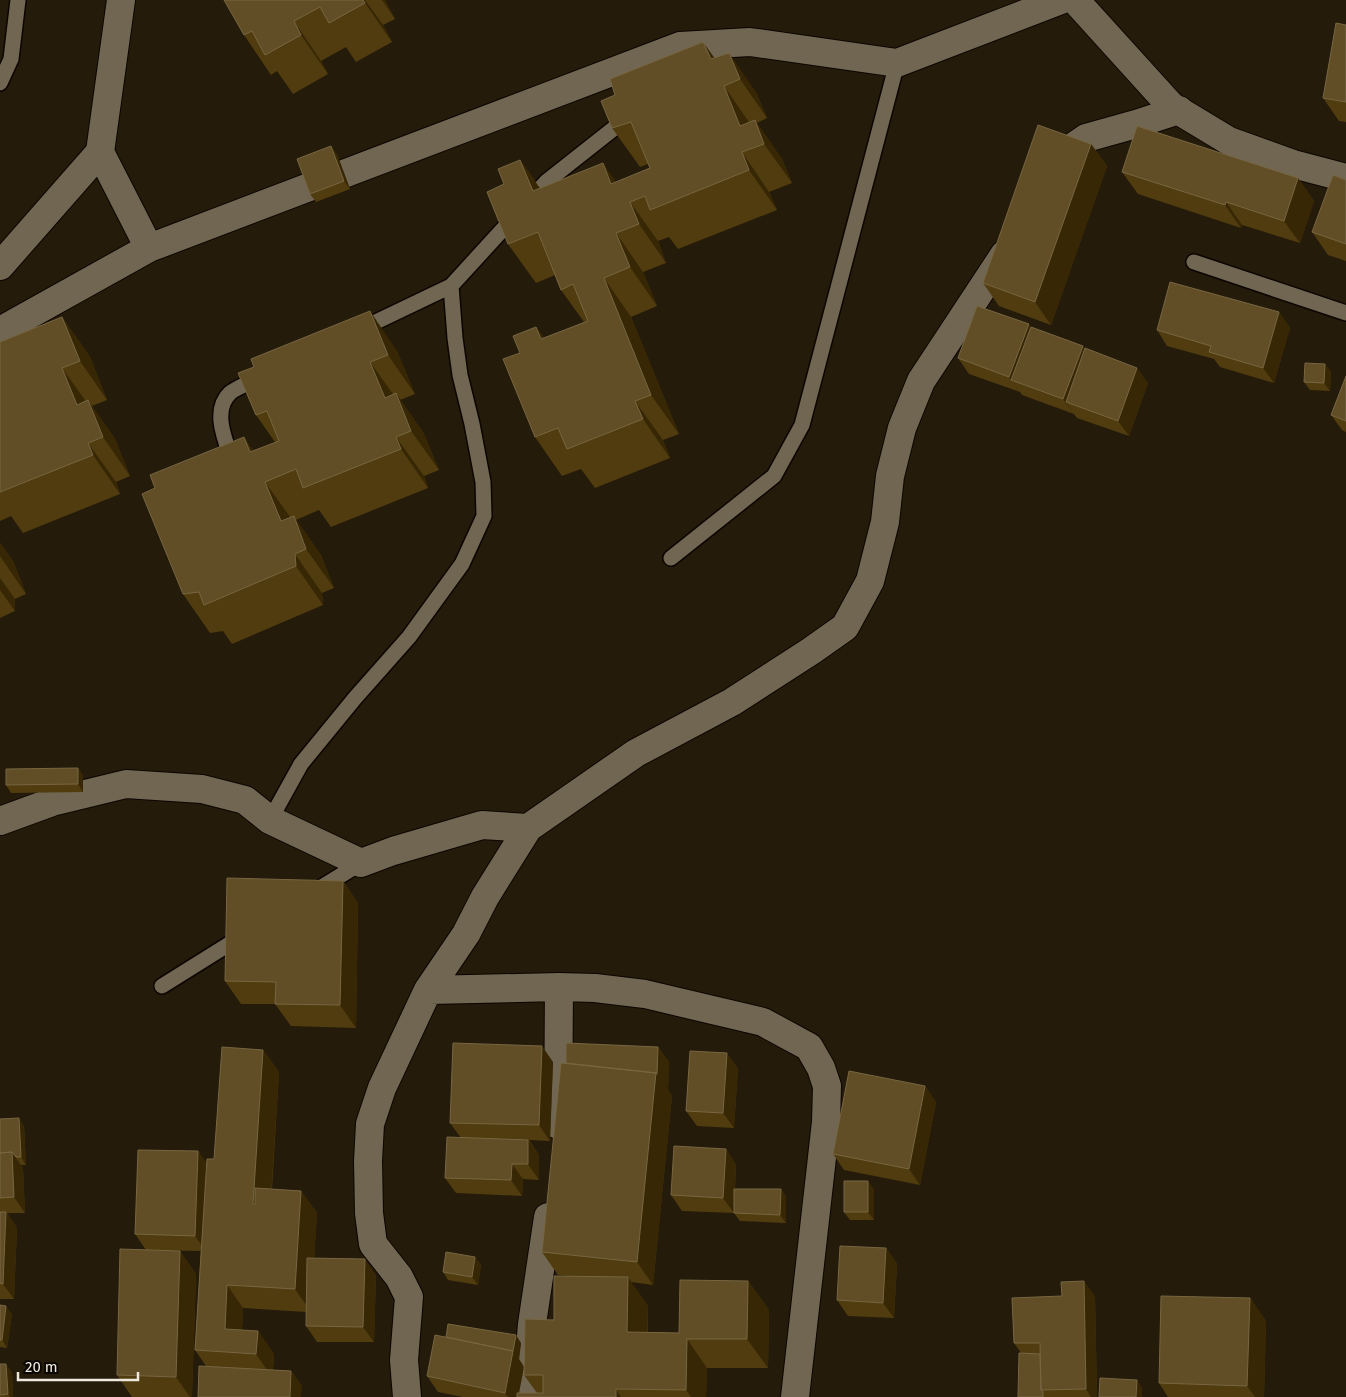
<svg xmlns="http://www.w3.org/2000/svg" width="1346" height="1397" viewBox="0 0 1346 1397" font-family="'Fira Sans',sans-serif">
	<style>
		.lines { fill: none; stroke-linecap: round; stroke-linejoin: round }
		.service-casing { stroke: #0d0600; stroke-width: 18 }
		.minor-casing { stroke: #0d0600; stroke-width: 30 }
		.service { stroke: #706652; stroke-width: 15 }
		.minor { stroke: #706652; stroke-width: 28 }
		.wall { fill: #503c0f }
		.shaded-wall { fill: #372704 }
		.building { fill: #614e26; stroke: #776642 }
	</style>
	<rect width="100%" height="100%" fill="#241b0a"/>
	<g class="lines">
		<g class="service-casing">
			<path id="service" d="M0 83 11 59 18 0
				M1194 262 1346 313
				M359 330 451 286
				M233 463C226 442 211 411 230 393 235 388 254 381 261 377
				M671 558 774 476 802 425 897 63
				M270 820 301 764 355 698 409 637 462 564 484 516 483 482 472 424 460 375 455 338 451 286 546 182 622 122 628 115
				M317 890 361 863
				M162 986 242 936"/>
		</g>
		<g class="minor-casing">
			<path id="minor" d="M121 0 100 152 149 248
				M1075 0 1171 106 1229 141 1293 164 1346 178
				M1058 168 1070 149 1086 138 1136 124 1179 110
				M0 266 100 152
				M0 331 149 248 680 46 750 42 897 63 1061 0
				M0 821 52 802 126 784 202 789 245 800 270 820 361 863 393 851 482 825 528 828
				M428 990 559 987 595 988 645 994 763 1022 809 1047 821 1068 827 1086 826 1122 795 1397
				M558 1125 559 987
				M407 1397 404 1360 409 1297 399 1277 373 1244 369 1213 368 1161 370 1124 382 1088 428 990 466 934 485 897 528 828 636 753 732 702 811 651 845 627 870 581 885 522 890 476 902 428 921 381 1004 255
				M526 1397 532 1324 548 1217"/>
		</g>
		<use href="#service" class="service"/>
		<use href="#minor" class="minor"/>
	</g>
	<path class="wall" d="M224 0H385L395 19 383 25 392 42 356 62 346 47 321 61 328 74 293 94 277 71 271 75 244 35Z
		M1346 25V122L1339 121 1323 98Z
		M714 58 756 92 767 118 757 123 782 159 792 183 769 192 777 210 678 249 669 237 658 241 666 263 643 272 657 306 631 317 679 434 663 440 670 458 595 488 581 469 562 476 535 437 520 353 536 327 544 338 584 322 561 290 555 275 536 283 508 244 504 184 520 160 540 188 616 182 650 168 648 164 640 167 612 128Z
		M1091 144 1107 166 1051 325 999 306 983 283Z
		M337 154 350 189 316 202 310 194Z
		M1122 172 1298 178 1314 201 1300 243 1242 225 1241 228 1138 194Z
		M1346 180V261L1328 255 1312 232Z
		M1279 312 1290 328 1274 383 1220 367 1214 359 1167 346 1157 330Z
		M62 317 90 357 107 400 92 406 115 439 130 476 116 482 120 494 23 533 11 516 0 521V342Z
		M1031 328 1083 346 1085 349 1148 383 1129 436 1077 418 1074 414 1022 395 1020 392 969 374 958 358Z
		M397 351 415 394 400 400 423 432 439 470 424 476 428 488 331 527 319 510 296 520 321 555 334 588 322 593 323 605 232 644 223 631 210 633 183 594 254 451 275 442 256 415 238 373Z
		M1325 364 1331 372 1330 391 1310 390 1304 382Z
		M1346 376V432L1342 430 1331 415Z
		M0 543 13 561 26 594 15 599V611L0 618Z
		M78 768 83 776V792L11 793 6 785Z
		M343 881 358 903 356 1028 291 1026 275 1004H241L225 981Z
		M658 1047 669 1062 668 1090 672 1096 653 1285 631 1282 648 1306V1332L679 1333 748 1281 769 1310 768 1368H707L706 1397H463L438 1392 427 1376 446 1337 521 1343 519 1359 524 1367 519 1393H537L524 1375 554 1320 569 1276 558 1275 542 1252 566 1063Z
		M263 1050 279 1072 272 1189 301 1191 317 1213 314 1258 376 1275 374 1342H317L306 1326V1312L243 1308 242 1330 258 1331 274 1354 273 1370 291 1371 302 1386 206 1366 195 1350 201 1251 146 1250 135 1234 198 1151 207 1164 214 1159Z
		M553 1062 550 1141 529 1140 539 1155V1180L523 1179 522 1196 456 1193 445 1178 461 1138 450 1123Z
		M738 1068 734 1128 697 1126 686 1111Z
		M925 1086 936 1102 920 1185 844 1170 833 1154Z
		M0 1119 24 1126 26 1165H21L23 1168 25 1213H7L17 1228 14 1299H0Z
		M726 1149 736 1165 735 1189H781L786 1197V1223L740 1221 734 1213 682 1211 671 1195Z
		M874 1189V1220H850L844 1212Z
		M886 1248 897 1264 894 1318 848 1316 837 1300Z
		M180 1251 196 1274 192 1397H132L117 1375Z
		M475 1257 481 1265 478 1285 448 1280 443 1272Z
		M1095 1296 1097 1397H1018L1021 1353 1014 1343Z
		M1250 1298 1266 1321 1264 1397H1168L1159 1383Z
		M0 1305 12 1314 7 1348 0 1347Z
		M0 1364 12 1372 13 1397H0Z"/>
	<path class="shaded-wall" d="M363 0H365L383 25 392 42Z
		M382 0H385L395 19Z
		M294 21 321 61 328 74 301 35Z
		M703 42 731 81 711 59Z
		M729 53 756 92 767 118 740 79Z
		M724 86 751 125 740 126Z
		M755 120 782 159 792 183 764 144Z
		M1091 144 1107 166 1051 325 1035 302Z
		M331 146 337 154 350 189 344 181Z
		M742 152 769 192 777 210 749 170Z
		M520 160 547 199 533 191Z
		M603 163 630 202 611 184Z
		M1298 178 1314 201 1300 243 1284 221Z
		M630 202 658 241 666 263 639 224Z
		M1226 202 1242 225 1241 228 1225 205Z
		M616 233 643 272 657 306 630 267Z
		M604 278 631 317 679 434 651 395Z
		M370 311 397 351 415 394 388 355Z
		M1279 312 1290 328 1274 383 1263 368Z
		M62 317 90 357 107 400 80 361Z
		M1029 324 1040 340 1011 380 1020 392 1009 377Z
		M536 327 563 366 541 339Z
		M1083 346 1094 362 1066 402 1074 414 1063 399Z
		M370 362 398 401 385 398Z
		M1325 364 1331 372 1330 391 1324 383Z
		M62 368 90 407 77 405Z
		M1137 368 1148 383 1129 436 1118 421Z
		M396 393 423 432 439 470 411 431Z
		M88 400 115 439 130 476 103 437Z
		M635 401 663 440 670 458 643 419Z
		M244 437 271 476 250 452Z
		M396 437 424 476 428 488 401 449Z
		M88 443 116 482 120 494 93 455Z
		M265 482 293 521H281Z
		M294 516 321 555 334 588 306 549Z
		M0 543 13 561 26 594 0 556Z
		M295 554 322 593 323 605 296 566Z
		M0 578 15 599V611L0 590Z
		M78 768 83 776V792L78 784Z
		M343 881 358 903 356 1028 340 1005Z
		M542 1046 553 1062 550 1141 539 1125Z
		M658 1047 669 1062 668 1090 672 1096 653 1285 637 1262Z
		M263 1050 279 1072 269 1227 253 1204Z
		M727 1053 738 1068 734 1128 723 1113Z
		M925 1086 936 1102 920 1185 909 1169Z
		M19 1118 24 1126 26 1165 21 1157Z
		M528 1140 539 1155V1180L528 1164Z
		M726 1149 736 1165 734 1213 723 1198Z
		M198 1151 209 1167 206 1251 195 1236Z
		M12 1152 23 1168 25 1213 14 1197Z
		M512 1164 523 1179 522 1196 511 1180Z
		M868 1181 874 1189V1220L868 1212Z
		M781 1189 786 1197V1223L780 1215Z
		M301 1191 317 1213 311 1312 295 1289Z
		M6 1212 17 1228 14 1299 3 1284Z
		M886 1248 897 1264 894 1318 883 1303Z
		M180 1251 196 1274 192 1397H190L176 1377Z
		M475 1257 481 1265 478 1285 472 1277Z
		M365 1259 376 1275 374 1342 363 1327Z
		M628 1277 648 1306 647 1361 627 1332Z
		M748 1281 769 1310 768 1368 747 1339Z
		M1084 1281 1095 1296 1097 1397H1091L1086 1389Z
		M227 1285 243 1308 241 1352 225 1329Z
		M1250 1298 1266 1321 1264 1397H1255L1247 1386Z
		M6 1306 12 1314 7 1348 2 1340Z
		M258 1331 274 1354 272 1377 256 1354Z
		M516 1335 521 1343 519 1359 524 1367 518 1397H508L505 1393Z
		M687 1339 707 1368 706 1397H691L686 1390Z
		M6 1364 12 1372 13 1397H10L8 1394Z
		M291 1371 302 1386 301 1397H290Z
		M1137 1380 1142 1388V1397H1136Z
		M616 1389 621 1397H616Z"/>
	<path class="building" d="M224 0H363L365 3 329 23 320 7 294 21 301 35 265 55 252 31 244 35Z
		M1336 23 1346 25V102L1323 98Z
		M703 42 711 59 729 53 740 79 724 86 740 126 755 120 764 144 742 152 749 170 650 210 645 196 630 202 639 224 616 233 630 267 604 278 651 395 635 401 643 419 567 449 558 428 535 437 503 359 520 353 513 336 536 327 541 339 588 321 573 284 561 290 538 232 508 244 487 192 504 184 498 169 520 160 533 191 603 163 611 184 650 168 631 122 612 128 601 101 615 95 610 79Z
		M1038 125 1091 144 1035 302 983 283Z
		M1137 126 1298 178 1284 221 1226 202 1225 205 1122 172Z
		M331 146 344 181 310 194 297 159Z
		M1333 175 1346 180V244L1312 232Z
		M1170 282 1279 312 1263 368 1209 352 1211 346 1157 330Z
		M977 306 1029 324 1009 377 958 358Z
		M370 311 388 355 370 362 385 398 396 393 411 431 396 437 401 449 303 488 296 469 265 482 281 521 294 516 306 549 295 554 296 566 204 605 199 592 183 594 142 494 155 488 150 475 244 437 250 452 279 441 267 411 256 415 238 373 254 367 251 359Z
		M62 317 80 361 62 368 77 405 88 400 103 437 88 443 93 455 0 492V342Z
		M1031 327 1083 346 1063 399 1011 380Z
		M1085 348 1137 368 1118 421 1066 402Z
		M1305 363 1325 364 1324 383 1304 382Z
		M1346 376V421L1331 415Z
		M78 768V784L6 785V769Z
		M227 878 343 881 340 1005 275 1004 276 982 225 981Z
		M453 1043 542 1046 539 1125 450 1123Z
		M566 1043 658 1047 657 1074H656V1073L566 1063Z
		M222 1047 263 1050 253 1204H255V1188L301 1191 295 1289 227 1285 225 1329 258 1331 256 1354 195 1350 207 1159H214Z
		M690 1051 727 1053 723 1113 686 1111Z
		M561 1063 656 1073 637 1262 542 1252Z
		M849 1071 925 1086 909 1169 833 1154Z
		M19 1118 21 1157H16L12 1152 0 1153V1119Z
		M447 1137 528 1140V1164H512L511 1180 445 1178Z
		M674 1146 726 1149 723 1198 671 1195Z
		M138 1150 198 1151 195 1236 135 1234Z
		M12 1152 14 1197 0 1198V1153Z
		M844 1181H868V1212H844Z
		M734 1189H781L780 1215 734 1213Z
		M0 1212H6L3 1284 0 1283Z
		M840 1246 886 1248 883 1303 837 1300Z
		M120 1249 180 1251 176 1377 117 1375Z
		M446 1252 475 1257 472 1277 443 1272Z
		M307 1258 365 1259 363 1327 306 1326Z
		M554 1276 628 1277 627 1332 679 1333 680 1280 748 1281 747 1339H687L686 1390 616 1389V1397H517V1393H543V1375H524L525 1319 554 1320Z
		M1084 1281 1086 1389 1041 1390 1040 1343H1014L1012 1298 1062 1296 1061 1282Z
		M1161 1296 1250 1298 1247 1386 1159 1383Z
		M0 1305 6 1306 2 1340H0Z
		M448 1324 516 1335 513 1351 446 1337Z
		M435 1335 513 1351 505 1393 427 1376Z
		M1019 1353 1040 1354 1041 1390 1043 1392V1397H1018Z
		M0 1364H6L8 1394 0 1395Z
		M199 1366 291 1371 290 1397H198Z
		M1100 1378 1137 1380 1136 1397H1099Z"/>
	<path d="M18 1372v8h120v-8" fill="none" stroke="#eee8dd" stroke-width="2.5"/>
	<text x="25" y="1372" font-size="15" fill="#eee8dd" stroke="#0a0702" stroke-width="4" paint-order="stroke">20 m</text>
</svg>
